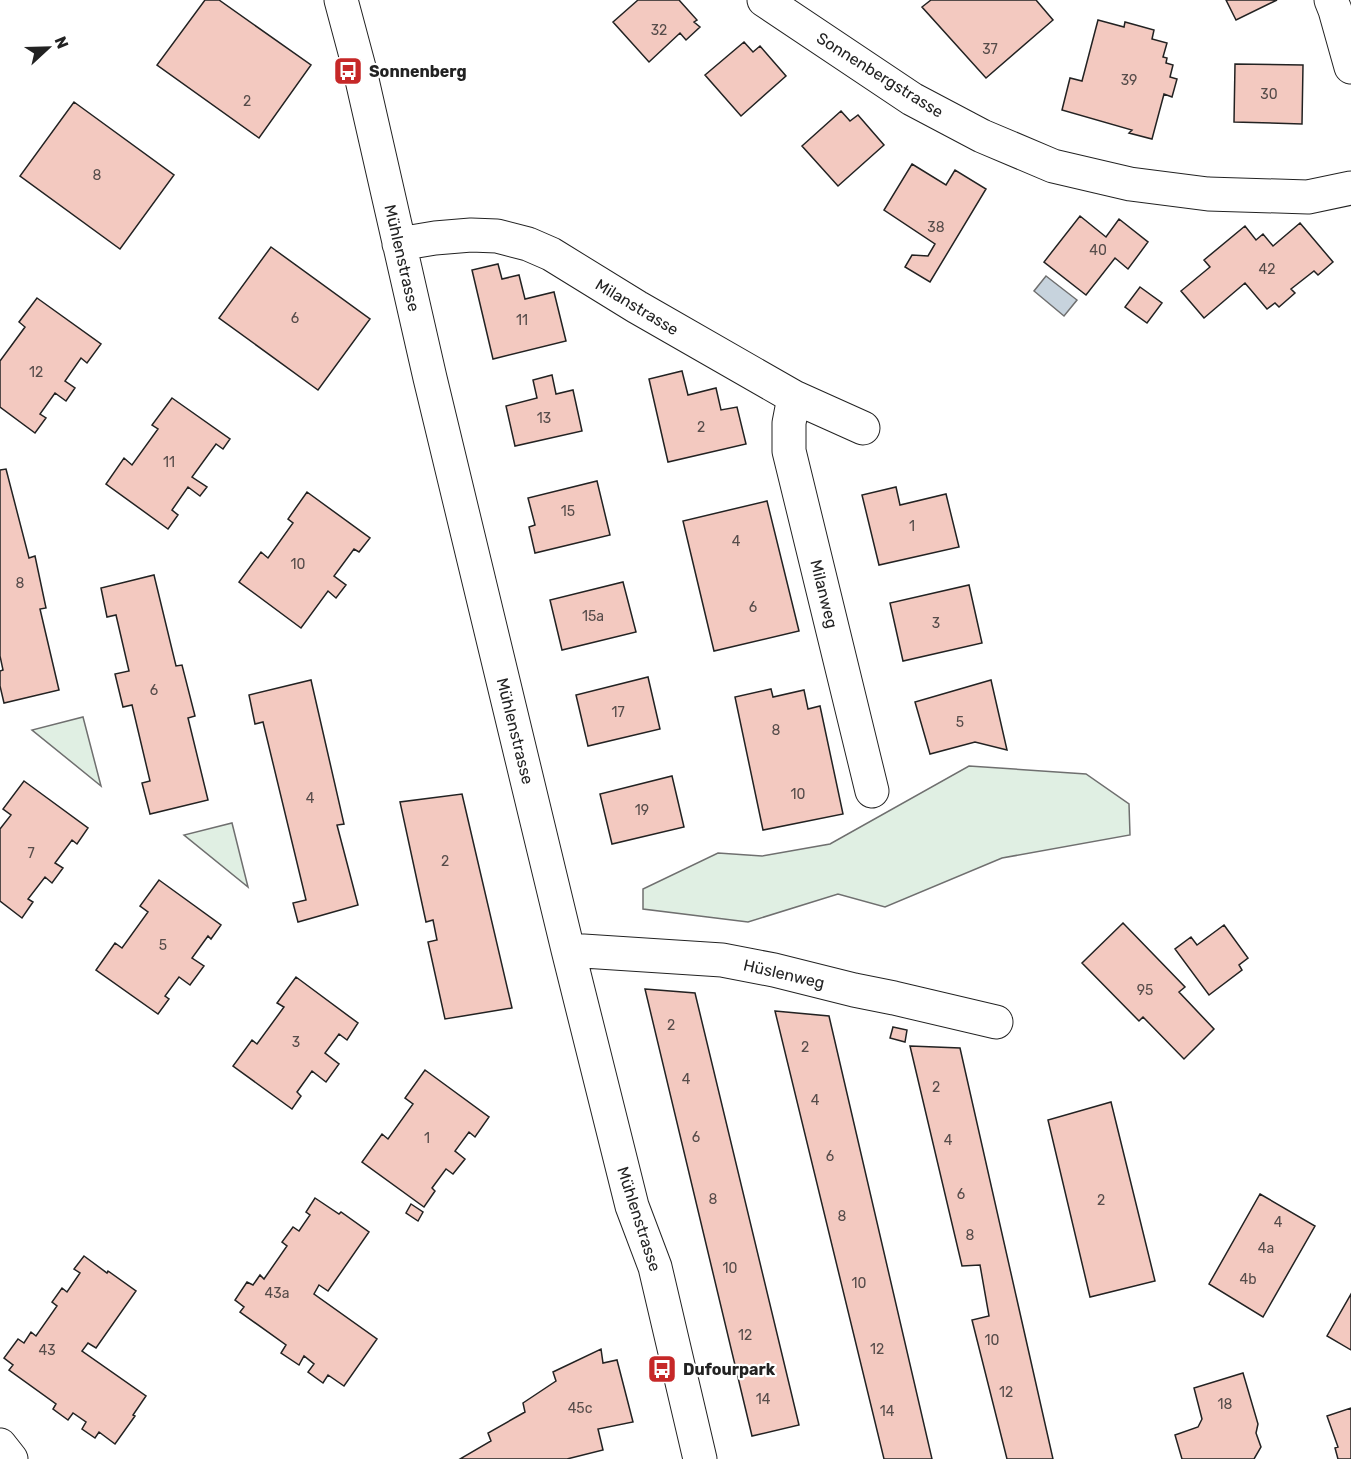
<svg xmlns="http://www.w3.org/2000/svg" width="1351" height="1459" viewBox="0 0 1351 1459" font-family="Rubik,sans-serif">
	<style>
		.green { fill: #e0efe3; stroke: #6f6f6f; stroke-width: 1.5 }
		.water { fill: #c7d3dd; stroke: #6f6f6f; stroke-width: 1.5 }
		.building { fill: #f3c9c0; stroke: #222; stroke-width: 1.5 }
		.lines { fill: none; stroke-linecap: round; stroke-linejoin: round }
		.minor-casing { stroke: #222; stroke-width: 35 }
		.minor { stroke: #fff; stroke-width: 33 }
		.labels { text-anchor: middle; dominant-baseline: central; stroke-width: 4.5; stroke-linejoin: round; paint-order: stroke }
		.number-label { font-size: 14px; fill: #564c4a }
		.poi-label { font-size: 16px; font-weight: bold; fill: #222; stroke: #fff; text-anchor: start }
		.street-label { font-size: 16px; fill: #222; stroke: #fff }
	</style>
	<rect width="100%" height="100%" fill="#fff"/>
	<path class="green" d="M83 717 101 786 32 730Z
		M969 766 1086 774 1129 804 1130 835 1002 858 885 907 838 894 748 922 643 909V889L718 853 762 856 830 844Z
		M232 823 248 887 184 835Z"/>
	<path class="water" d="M1046 276 1077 300 1064 316 1034 291Z"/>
	<path class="building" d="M205 0H219L311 65 259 138 157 65Z
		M638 0H679L697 20 694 22 700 27 686 40 680 33 649 62 613 22Z
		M931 0H1036L1053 20 986 78 922 7Z
		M1226 0H1277L1236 20Z
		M1098 20 1124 27 1125 22 1154 30 1152 39 1167 43 1163 57 1167 58 1166 63 1173 65 1170 77 1177 79 1172 97 1164 94 1152 139 1129 133 1132 130 1062 110 1070 78 1082 81Z
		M744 42 753 52 760 46 786 76 741 116 705 75Z
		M1235 64 1303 65 1302 124 1234 122Z
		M74 102 174 175 120 249 20 176Z
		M841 111 850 121 858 115 884 145 838 186 802 146Z
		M912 164 946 185 955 170 986 189 930 282 905 267 912 255 928 256 935 244 884 210Z
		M1080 216 1106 237 1119 219 1148 242 1128 269 1115 258 1086 295 1044 262Z
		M1300 223 1333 262 1318 275 1314 271 1291 289 1295 293 1279 307 1275 303 1267 309 1245 283 1204 318 1181 291 1210 267 1204 260 1245 226 1256 240 1263 234 1273 246Z
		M271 247 370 319 318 390 219 318Z
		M498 264 502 279 519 275 525 299 554 292 566 341 493 359 472 270Z
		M1140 287 1162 303 1147 323 1125 307Z
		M37 298 101 344 87 363 81 358 65 381 75 388 66 401 55 393 40 414 46 418 35 433 0 407V361L25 327 19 322Z
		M682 371 688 395 716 388 721 410 737 407 746 444 668 462 649 379Z
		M552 375 556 394 573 390 582 431 515 446 506 406 537 398 533 380Z
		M172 398 230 439 223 449 216 444 192 477 207 487 200 496 188 487 172 510 178 515 168 529 106 484 124 458 132 465 158 429 152 425Z
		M6 469 29 558 35 556 46 608 40 609 59 690 4 703 0 686V671L3 670 0 656V470Z
		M597 481 610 535 535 553 529 527 535 525 528 498Z
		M896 487 900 505 946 494 959 547 879 565 862 495Z
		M307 492 370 538 359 552 354 549 334 576 346 585 336 598 328 591 301 628 239 582 261 552 268 558 293 523 288 519Z
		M767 501 799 631 714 651 683 521Z
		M154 575 176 666 182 665 195 716 188 718 208 800 150 814 142 783 150 781 132 705 123 707 115 674 129 671 116 615 107 617 101 588Z
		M623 582 636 632 562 650 550 600Z
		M969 585 982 643 903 661 890 603Z
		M648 677 660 729 588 746 576 695Z
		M311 680 344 824 337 825 358 905 298 922 293 903 306 900 263 722 255 724 249 695Z
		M991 680 1007 750 975 742 930 754 915 702Z
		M771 689 773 697 804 690 808 709 820 706 843 814 763 830 735 697Z
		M672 776 684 827 612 844 600 794Z
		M24 781 88 828 77 844 72 840 55 863 63 868 52 883 45 877 28 899 33 902 22 918 0 901V829L11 815 3 809Z
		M462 794 512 1008 445 1019 428 942 437 940 433 920 426 922 400 802Z
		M159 880 221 925 211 939 208 936 192 958 204 966 190 985 179 977 165 996 169 999 158 1014 96 970 115 943 122 948 148 912 140 906Z
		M1123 923 1185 987 1179 992 1214 1029 1184 1059 1143 1017 1139 1021 1082 963Z
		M1224 925 1248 958 1239 965 1242 970 1209 995 1175 949 1191 937 1197 945Z
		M296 977 358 1023 347 1040 339 1034 325 1053 339 1064 326 1082 312 1071 297 1092 301 1096 292 1109 233 1066 252 1040 257 1044 284 1007 277 1003Z
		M645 989 695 993 799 1425 752 1436Z
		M775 1011 829 1016 932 1459H884Z
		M893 1027 907 1030 905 1042 890 1038Z
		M910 1046 960 1048 1053 1459H1007L972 1320 989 1316 980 1265 962 1266Z
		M425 1070 489 1117 475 1137 469 1132 455 1151 465 1159 453 1174 446 1169 432 1188 435 1191 424 1207 362 1162 382 1134 388 1139 413 1104 405 1098Z
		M1111 1102 1155 1281 1090 1297 1048 1120Z
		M1260 1194 1315 1226 1263 1317 1209 1284Z
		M315 1198 339 1214 341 1212 369 1232 328 1291 319 1285 314 1294 377 1339 344 1386 328 1375 323 1383 308 1372 314 1364 304 1356 299 1365 281 1353 286 1345 240 1312 244 1307 235 1300 247 1282 253 1285 260 1275 264 1279 287 1246 282 1242 293 1227 299 1231 310 1215 306 1212Z
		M411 1204 423 1212 418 1221 406 1213Z
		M84 1256 107 1273 108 1271 136 1291 96 1348 88 1343 82 1351 146 1396 133 1415 135 1416 115 1444 99 1432 95 1438 82 1429 86 1422 73 1413 68 1420 53 1409 56 1404 9 1370 13 1365 4 1358 18 1339 24 1343 31 1332 36 1336 57 1306 52 1302 62 1288 67 1292 80 1273 74 1269Z
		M1351 1294V1350L1327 1336Z
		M601 1349 603 1363 617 1360 633 1422 598 1429 603 1450 567 1459H460L491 1441 488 1433 525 1412 523 1403 556 1381 553 1372Z
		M1243 1373 1258 1424 1256 1433 1261 1447 1254 1459H1182L1175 1435 1198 1427 1202 1419 1194 1388Z
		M1351 1408V1459H1338L1335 1448 1338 1447 1327 1416Z"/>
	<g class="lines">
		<g class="minor-casing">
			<path id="minor" d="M341 0 360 71 430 378 568 950 632 1206 655 1267 700 1459
				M764 0 912 99 982 136 1053 166 1130 184 1208 194 1308 197 1351 188
				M1331 0 1335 10 1351 67
				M399 244 435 238 471 235 497 236 528 244 551 254 637 307 794 397 863 428
				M794 397 789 423V451L872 791
				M568 950 722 960 774 970 854 990 894 998 996 1022
				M0 1445 11 1459"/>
		</g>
		<use href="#minor" class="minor"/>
	</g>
	<defs>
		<g id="bus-square" transform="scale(1.5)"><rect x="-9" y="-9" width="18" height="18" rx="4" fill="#c62828" stroke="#fff"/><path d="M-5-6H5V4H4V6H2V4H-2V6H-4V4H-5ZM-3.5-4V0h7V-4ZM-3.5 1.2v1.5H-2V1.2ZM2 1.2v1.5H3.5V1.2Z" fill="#fff"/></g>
	</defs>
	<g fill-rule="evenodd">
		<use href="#bus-square" x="348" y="71"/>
		<use href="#bus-square" x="662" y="1369"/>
	</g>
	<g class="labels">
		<g class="number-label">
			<text x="659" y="30">32</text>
			<text x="990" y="49">37</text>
			<text x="1129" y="80">39</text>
			<text x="1269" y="94">30</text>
			<text x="247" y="101">2</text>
			<text x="97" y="175">8</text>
			<text x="936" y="227">38</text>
			<text x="1098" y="250">40</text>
			<text x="1267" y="269">42</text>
			<text x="295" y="318">6</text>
			<text x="522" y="320">11</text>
			<text x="36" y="372">12</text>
			<text x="544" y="418">13</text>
			<text x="701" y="427">2</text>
			<text x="169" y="462">11</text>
			<text x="568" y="511">15</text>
			<text x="912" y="526">1</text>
			<text x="736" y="541">4</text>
			<text x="298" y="564">10</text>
			<text x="20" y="583">8</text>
			<text x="753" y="607">6</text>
			<text x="593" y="616">15a</text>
			<text x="936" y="623">3</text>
			<text x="154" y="690">6</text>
			<text x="618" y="712">17</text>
			<text x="960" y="722">5</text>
			<text x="776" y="730">8</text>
			<text x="798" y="794">10</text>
			<text x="310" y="798">4</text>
			<text x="642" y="810">19</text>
			<text x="31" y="853">7</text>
			<text x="445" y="861">2</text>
			<text x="163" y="945">5</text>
			<text x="1145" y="990">95</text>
			<text x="671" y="1025">2</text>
			<text x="296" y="1042">3</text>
			<text x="805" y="1047">2</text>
			<text x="686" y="1079">4</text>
			<text x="936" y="1087">2</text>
			<text x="815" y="1100">4</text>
			<text x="696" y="1137">6</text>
			<text x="427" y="1138">1</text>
			<text x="948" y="1140">4</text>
			<text x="830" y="1156">6</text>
			<text x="961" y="1194">6</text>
			<text x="713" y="1199">8</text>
			<text x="1101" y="1200">2</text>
			<text x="842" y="1216">8</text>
			<text x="1278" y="1222">4</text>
			<text x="970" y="1235">8</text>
			<text x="1266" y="1248">4a</text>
			<text x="730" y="1268">10</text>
			<text x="1248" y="1279">4b</text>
			<text x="859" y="1283">10</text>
			<text x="277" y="1293">43a</text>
			<text x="745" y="1335">12</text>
			<text x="992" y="1340">10</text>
			<text x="877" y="1349">12</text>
			<text x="47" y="1350">43</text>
			<text x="1006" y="1392">12</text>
			<text x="763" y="1399">14</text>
			<text x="1225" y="1404">18</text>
			<text x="580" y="1408">45c</text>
			<text x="887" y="1411">14</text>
		</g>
		<g class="poi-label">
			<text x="369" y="71">Sonnenberg</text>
			<text x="683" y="1369">Dufourpark</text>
		</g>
		<g class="street-label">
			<text transform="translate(880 75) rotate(32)">Sonnenbergstrasse</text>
			<text transform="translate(402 258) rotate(77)">Mühlenstrasse</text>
			<text transform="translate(637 307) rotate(31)">Milanstrasse</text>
			<text transform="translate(824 594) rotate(76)">Milanweg</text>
			<text transform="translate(515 731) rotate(76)">Mühlenstrasse</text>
			<text transform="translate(784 974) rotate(13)">Hüslenweg</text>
			<text transform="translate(639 1219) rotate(72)">Mühlenstrasse</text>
		</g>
	</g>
	<g transform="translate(48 48) rotate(68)" stroke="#ffffff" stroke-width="4.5" paint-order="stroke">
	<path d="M0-4.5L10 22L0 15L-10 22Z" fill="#222222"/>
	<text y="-9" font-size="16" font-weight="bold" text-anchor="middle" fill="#222222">N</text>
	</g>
</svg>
